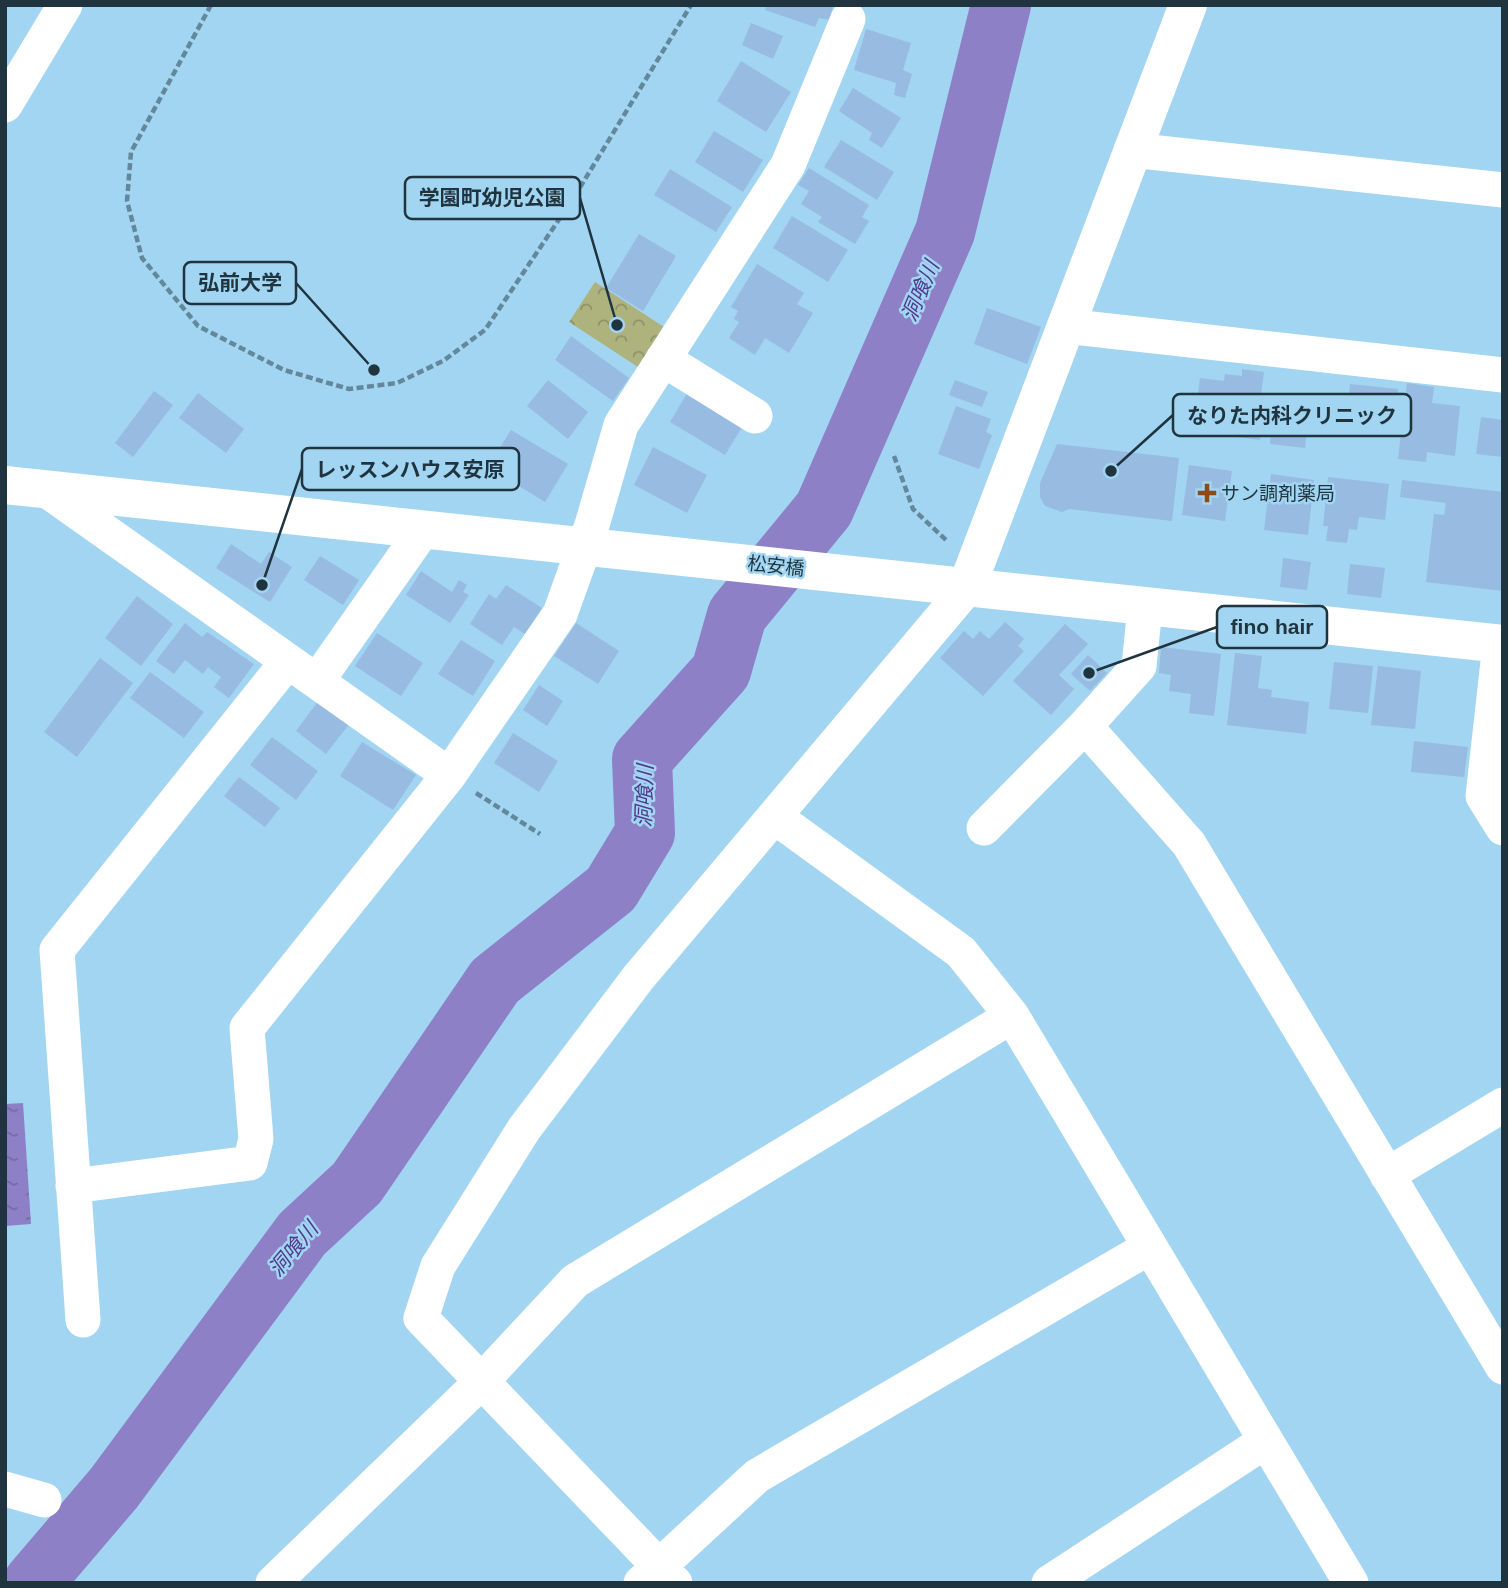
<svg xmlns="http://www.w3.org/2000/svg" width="1508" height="1588" viewBox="0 0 1508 1588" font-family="Arial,'Noto Sans JP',sans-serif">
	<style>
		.park { fill: url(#park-crowns) }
		.water { fill: url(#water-ripples) }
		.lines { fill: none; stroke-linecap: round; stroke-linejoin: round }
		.river { stroke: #8d80c7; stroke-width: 60 }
		.building { fill: #98bbe1 }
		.path { stroke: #63889c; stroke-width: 4.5; stroke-dasharray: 7 3.5; stroke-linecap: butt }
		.minor { stroke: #fff; stroke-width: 35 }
		.tertiary { stroke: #fff; stroke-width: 38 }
		.poi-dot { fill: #8d4a1b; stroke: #a1d5f1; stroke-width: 2.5 }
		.labels { text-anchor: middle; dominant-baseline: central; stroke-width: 5; stroke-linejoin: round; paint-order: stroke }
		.poi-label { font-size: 19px; fill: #1f343f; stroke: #a1d5f1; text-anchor: start }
		.street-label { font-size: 19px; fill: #1f343f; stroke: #a1d5f1 }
		.water-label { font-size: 21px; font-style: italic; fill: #50398e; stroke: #a1d5f1 }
		.leader { fill: none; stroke: #1f343f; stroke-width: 2.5 }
		.callout-dot { fill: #1f343f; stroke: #a1d5f1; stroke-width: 2.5 }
		.callout { fill: #a1d5f1; stroke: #1f343f; stroke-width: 2.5 }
		.callout-label { font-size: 21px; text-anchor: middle; font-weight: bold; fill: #1f343f }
	</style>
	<defs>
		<pattern id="park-crowns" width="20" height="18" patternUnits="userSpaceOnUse" patternTransform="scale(1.75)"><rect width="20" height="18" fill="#aeb27d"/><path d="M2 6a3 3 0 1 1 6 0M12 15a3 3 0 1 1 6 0" fill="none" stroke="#8d9268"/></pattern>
		<pattern id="water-ripples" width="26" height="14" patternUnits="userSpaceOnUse" patternTransform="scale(1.75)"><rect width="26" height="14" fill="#8d80c7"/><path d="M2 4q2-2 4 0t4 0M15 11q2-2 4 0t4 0" fill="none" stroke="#736aa3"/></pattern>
	</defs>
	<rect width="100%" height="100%" fill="#a1d5f1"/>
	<path class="park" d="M595 282 664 327 638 367 569 322Z"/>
	<path class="water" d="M23 1103 31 1224 5 1226V1104Z"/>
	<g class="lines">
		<path class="river" d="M33 1583 114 1488 302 1234 357 1183 495 981 611 889 645 833 642 759 721 671 737 615 824 509 945 232 1001 5"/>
	</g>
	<path class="building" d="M767 5H833L830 20 819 18 815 27 765 10Z
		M751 23 783 36 773 59 742 45Z
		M866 29 911 43 903 70 912 74 905 98 894 95 896 83 854 70Z
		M741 61 791 92 766 132 717 101Z
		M853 88 901 118 882 148 869 140 872 133 839 111Z
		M714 131 763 160 743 192 695 162Z
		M841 140 894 172 877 200 824 167Z
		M809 168 869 205 862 217 869 221 855 244 818 222 822 217 801 204 809 191 798 185Z
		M670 169 732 207 716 232 654 195Z
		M792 216 848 250 828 282 773 248Z
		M639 234 676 256 643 311 606 288Z
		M757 264 804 293 797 304 813 313 789 353 765 338 755 355 729 338 739 322 734 319 738 311 731 307Z
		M987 308 1041 327 1027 364 974 344Z
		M571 336 629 378 613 401 555 360Z
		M1242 369 1264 372 1259 410H1263L1260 440 1228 436 1229 428 1213 426V421L1195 418 1200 378 1224 381 1225 374 1242 376Z
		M548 380 588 412 568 439 527 406Z
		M955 380 988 392 982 407 949 395Z
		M1407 383 1434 387 1432 403 1460 406 1455 456 1427 452 1426 462 1398 459Z
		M1350 384 1398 389 1393 437 1322 429 1326 394 1349 396Z
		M689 390 744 424 725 455 670 422Z
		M154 391 173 405 133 457 115 443Z
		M198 393 244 429 226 453 179 418Z
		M1275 395 1310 399 1305 448 1270 444Z
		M956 406 991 419 986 432 992 435 979 469 938 454Z
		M1481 417 1503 420V457L1476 454Z
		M511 430 568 464 545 502 488 467Z
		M1057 444 1179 458 1172 521 1069 509 1062 512 1045 506 1040 497V483Z
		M653 447 707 475 687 513 634 485Z
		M1189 465 1232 471 1225 521 1182 515Z
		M1271 474 1314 480 1308 535 1264 530Z
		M1328 477 1389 484 1385 520 1359 517 1357 530 1349 529 1347 543 1326 541 1328 526H1323Z
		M1402 480 1503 492V591L1426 582 1434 514 1444 515 1446 503 1400 497Z
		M231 544 261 564 269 552 292 567 270 602 216 568Z
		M320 556 359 580 343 605 304 580Z
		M1283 558 1311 562 1307 590 1280 587Z
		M1350 564 1385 568 1381 598 1347 594Z
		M421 571 452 592 459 580 467 585 463 592 469 595 450 623 406 595Z
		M506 585 542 608 525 634 514 627 502 645 470 624 489 594 496 599Z
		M137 596 173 624 141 666 105 638Z
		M1005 622 1024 639 1018 646 1024 651 983 696 940 658 964 631 973 639 980 631 989 639Z
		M185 623 202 637 207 632 254 664 229 698 214 687 221 677 208 667 203 674 185 660 174 674 156 661Z
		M576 623 619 651 598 684 554 656Z
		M1065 624 1088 644 1059 675 1074 689 1051 715 1013 681Z
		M377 633 423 663 401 696 355 666Z
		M461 640 495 661 473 696 438 674Z
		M1161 647 1221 654 1214 716 1189 713 1191 694 1169 691 1171 675 1159 673Z
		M1235 653 1262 656 1258 688 1272 690 1271 697 1309 702 1306 734 1227 725Z
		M1088 655 1107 673 1090 691 1071 674Z
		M100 658 133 683 77 757 44 732Z
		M1334 662 1373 666 1368 713 1329 709Z
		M1378 666 1421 671 1415 729 1371 725Z
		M150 672 204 712 184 738 130 698Z
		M539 685 563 701 547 726 523 710Z
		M319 700 350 723 326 754 296 731Z
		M513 733 558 761 539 792 494 763Z
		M272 737 318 771 296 800 250 765Z
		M1414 741 1468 747 1464 777 1411 772Z
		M362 742 416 775 393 810 340 776Z
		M239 777 280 808 265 827 224 796Z"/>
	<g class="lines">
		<path class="path" d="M211 5 131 152 127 201 142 258 198 326 284 370 349 389 397 383 443 361 485 330 576 194 691 5
			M894 456 913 509 947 541
			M476 793 540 834"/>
		<path class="minor" d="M5 105 65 5
			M1131 150 1503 190
			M1065 326 1503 375
			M663 359 755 416
			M45 489 449 775
			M1500 644 1483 796 1503 828
			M317 681 423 530
			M1085 726 1189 844 1503 1367
			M775 817 961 952 1012 1016
			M984 828 1085 726 1139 666 1145 607
			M1387 1175 1503 1105
			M73 1186 250 1163 256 1139 247 1028 449 775 560 614 592 525 621 425 788 165 848 19
			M83 1320 57 950 288 661
			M5 1489 44 1500
			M273 1583 480 1383 575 1281 1012 1016 1351 1583
			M641 1583 757 1476 1148 1248
			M675 1583 421 1318 438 1266 524 1129 638 978 966 589
			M1049 1583 1264 1442"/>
		<path class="tertiary" d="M5 485 1503 644
			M966 589 1188 5"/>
	</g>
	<path class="poi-dot" d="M1203.5 482.5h7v7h7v7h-7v7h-7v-7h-7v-7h7z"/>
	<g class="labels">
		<g class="poi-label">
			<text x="1221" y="493">サン調剤薬局</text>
		</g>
		<g class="street-label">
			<text transform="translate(776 566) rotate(6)">松安橋</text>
		</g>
		<g class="water-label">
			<text transform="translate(920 291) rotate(-67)">洞喰川</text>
			<text transform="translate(644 796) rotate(-88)">洞喰川</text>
			<text transform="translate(293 1249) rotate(-50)">洞喰川</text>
		</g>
	</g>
	<path class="leader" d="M617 325L580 198M374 370L296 283M1111 471L1173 415M262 585L302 469M1089 673L1217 627"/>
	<g class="callout-dot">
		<circle cx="617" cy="325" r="7"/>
		<circle cx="374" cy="370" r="7"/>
		<circle cx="1111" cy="471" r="7"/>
		<circle cx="262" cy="585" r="7"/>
		<circle cx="1089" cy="673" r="7"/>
	</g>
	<g class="callout">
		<rect x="405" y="177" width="175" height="42" rx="7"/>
		<rect x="184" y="262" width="112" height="42" rx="7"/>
		<rect x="1173" y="394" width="238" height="42" rx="7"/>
		<rect x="302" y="448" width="217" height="42" rx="7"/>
		<rect x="1217" y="606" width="110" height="42" rx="7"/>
	</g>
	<g class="callout-label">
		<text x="492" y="205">学園町幼児公園</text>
		<text x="240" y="290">弘前大学</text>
		<text x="1292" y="423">なりた内科クリニック</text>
		<text x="410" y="477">レッスンハウス安原</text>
		<text x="1272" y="634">fino hair</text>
	</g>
	<rect width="1508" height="1588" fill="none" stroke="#1f343f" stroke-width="14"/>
</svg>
